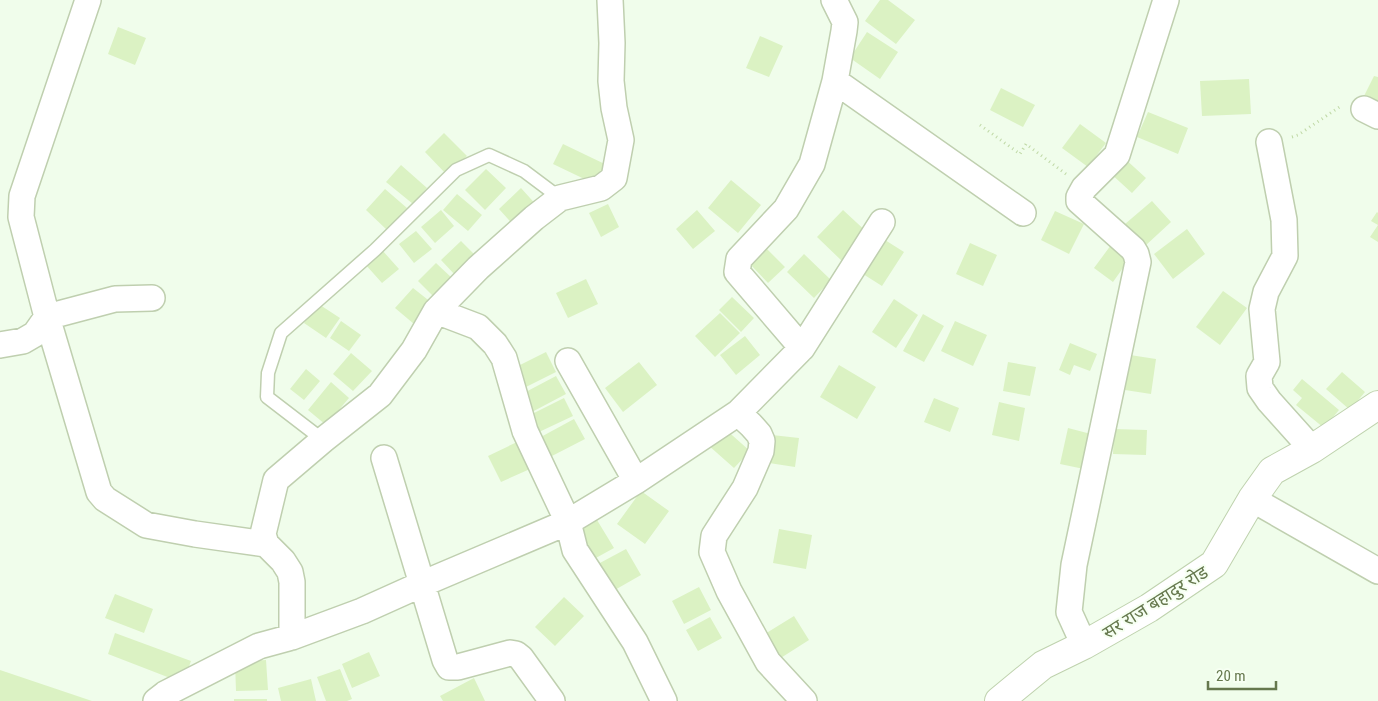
<svg xmlns="http://www.w3.org/2000/svg" width="1378" height="701" viewBox="0 0 1378 701" font-family="'Roboto Condensed','Noto Sans Devanagari',sans-serif">
	<style>
		.building { fill: #dbf2c3 }
		.lines { fill: none; stroke-linecap: round; stroke-linejoin: round }
		.lane-casing { stroke: #bfcfaf; stroke-width: 15 }
		.street-casing { stroke: #bfcfaf; stroke-width: 28 }
		.secondary-casing { stroke: #bfd2ae; stroke-width: 30 }
		.path { stroke: #bfd8a5; stroke-width: 3; stroke-dasharray: 1 4; stroke-linecap: butt }
		.lane { stroke: #fff; stroke-width: 12 }
		.street { stroke: #fff; stroke-width: 25 }
		.secondary { stroke: #fff; stroke-width: 28 }
		.labels { text-anchor: middle; dominant-baseline: central; stroke-width: 4; stroke-linejoin: round; paint-order: stroke }
		.street-label { font-size: 18px; fill: #65784d; stroke: #f6fff2 }
	</style>
	<rect width="100%" height="100%" fill="#f0fdeb"/>
	<path class="building" d="M880 0H888L915 20 896 44 865 21Z
		M118 27 146 38 135 65 108 54Z
		M867 32 898 52 880 79 850 58Z
		M760 36 783 46 769 77 746 68Z
		M1374 76 1378 77V105L1363 98Z
		M1249 79 1251 114 1202 116 1200 81Z
		M1001 88 1035 105 1023 127 990 110Z
		M1148 112 1188 128 1178 154 1137 137Z
		M1080 124 1106 143 1088 167 1062 148Z
		M444 133 467 156 447 175 425 152Z
		M563 144 611 167 601 187 553 164Z
		M1123 157 1146 178 1132 193 1109 172Z
		M401 165 427 188 413 204 386 182Z
		M486 169 506 188 485 210 465 190Z
		M731 180 761 205 738 233 708 208Z
		M521 188 539 208 516 228 499 209Z
		M385 189 407 208 387 230 366 210Z
		M457 194 482 215 468 231 443 210Z
		M1152 201 1171 222 1145 246 1125 224Z
		M608 204 619 227 601 237 589 213Z
		M441 210 454 226 435 243 421 227Z
		M697 210 715 231 693 249 676 229Z
		M843 210 869 234 843 262 817 237Z
		M1055 211 1084 224 1069 254 1041 240Z
		M1377 212 1378 213V242L1370 237 1378 225 1371 221Z
		M1187 229 1205 254 1173 279 1154 254Z
		M416 231 432 249 414 263 399 244Z
		M885 240 904 252 882 286 863 274Z
		M461 241 477 257 456 276 441 260Z
		M970 243 997 255 983 286 956 274Z
		M1111 245 1130 258 1113 282 1094 268Z
		M765 247 785 267 768 283 749 263Z
		M382 250 399 269 382 283 365 264Z
		M804 254 831 280 814 298 787 272Z
		M436 263 453 279 435 298 418 281Z
		M586 279 598 304 568 318 556 293Z
		M413 288 432 303 414 324 395 308Z
		M1223 291 1247 308 1220 345 1196 327Z
		M732 297 754 318 741 332 719 310Z
		M894 299 918 315 896 348 872 332Z
		M317 303 340 318 326 338 304 323Z
		M720 313 740 333 715 357 695 336Z
		M923 314 944 326 924 362 903 351Z
		M341 321 361 335 349 351 330 338Z
		M955 321 987 335 973 366 941 351Z
		M745 336 760 355 736 375 720 355Z
		M1070 343 1097 354 1090 371 1074 365 1070 375 1059 370Z
		M546 352 556 372 520 390 510 370Z
		M351 353 372 371 353 391 333 374Z
		M1130 355 1156 359 1151 394 1125 390Z
		M639 362 657 385 623 412 605 388Z
		M1008 362 1036 367 1030 396 1003 391Z
		M839 365 876 387 857 419 820 397Z
		M306 369 320 381 304 400 290 389Z
		M1342 372 1365 392 1350 410 1326 389Z
		M556 376 566 394 530 413 520 395Z
		M1302 379 1339 410 1324 428 1296 405 1302 398 1293 390Z
		M331 382 349 398 326 425 308 410Z
		M564 398 573 416 539 432 530 415Z
		M934 398 959 408 950 432 924 422Z
		M999 402 1025 408 1019 441 992 435Z
		M574 419 585 439 550 457 539 438Z
		M724 428 750 451 734 468 708 445Z
		M1068 428 1091 434 1084 469 1060 464Z
		M1114 429 1147 430 1146 455 1113 454Z
		M772 435 799 438 795 467 769 463Z
		M517 442 530 469 501 482 488 456Z
		M641 491 669 511 645 544 617 524Z
		M597 520 614 548 594 559 578 531Z
		M779 529 812 535 806 569 773 563Z
		M626 549 641 575 613 591 598 564Z
		M699 587 711 610 684 624 672 601Z
		M115 594 153 609 144 633 105 618Z
		M564 597 584 616 555 646 535 627Z
		M794 616 809 640 776 661 760 637Z
		M710 617 722 638 698 651 686 630Z
		M115 633 191 661 183 683 108 654Z
		M369 652 380 676 352 688 342 664Z
		M266 660 268 690 236 691 235 662Z
		M340 669 352 699 347 701H326L317 677Z
		M0 670 92 701H0Z
		M474 678 485 701H443L440 696Z
		M311 679 316 701H281L278 688Z
		M234 699H267V701H234Z"/>
	<g class="lines">
		<g class="lane-casing">
			<path id="lane" d="M323 440 267 397 268 373 281 333 375 250 456 170 489 155 524 171 560 198"/>
		</g>
		<g class="street-casing">
			<path id="street" d="M88 0 22 196 21 217 47 317 99 492 105 499 146 525 195 534 266 544
				M835 81 1023 213
				M1364 109 1378 116
				M1269 142 1284 220 1285 256 1266 292 1262 309 1267 362 1259 376 1260 388 1269 401 1312 449
				M436 311 478 327 495 344 504 358 525 431 568 522 575 550 635 642 664 701
				M0 345 23 341 35 334 47 317 115 299 152 298
				M802 348 737 272 739 259 786 209 812 164 835 81 844 31 845 22 834 0
				M568 361 636 481
				M738 413 751 425 759 434 762 441 761 451 745 488 714 536 712 552 729 591 768 662 804 701
				M384 458 445 660 449 667H458L510 653 516 654 521 658 552 701
				M1252 499 1378 571
				M292 637V582L290 572 283 561 266 544 263 534 276 480 323 440 380 395 414 350 436 311 478 268 534 218 560 198 601 188 614 178 621 140 614 108 611 81 612 43 610 0
				M1084 645 1069 612 1074 565 1138 262 1136 254 1133 249 1079 201V197L1084 188 1117 155 1166 0
				M156 701 165 694 259 646 292 637 362 611 422 584 568 522 636 481 738 413 802 348 882 222"/>
		</g>
		<g class="secondary-casing">
			<path id="secondary" d="M999 701 1043 665 1084 645 1149 608 1214 564 1252 499 1272 471 1312 449 1378 405"/>
		</g>
		<path class="path" d="M980 125 1020 154 1026 144 1066 174
			M1292 137 1298 135 1341 106"/>
		<use href="#lane" class="lane"/>
		<use href="#street" class="street"/>
		<use href="#secondary" class="secondary"/>
	</g>
	<g class="labels">
		<g class="street-label">
			<text transform="translate(1155 602) rotate(-32)">सर राज बहादुर रोड</text>
		</g>
	</g>
	<path d="M1208 681v8h68v-8" fill="none" stroke="#65784d" stroke-width="2.5"/>
	<text x="1216" y="681" font-size="15" fill="#65784d" stroke="#f6fff2" stroke-width="4" paint-order="stroke">20 m</text>
</svg>
